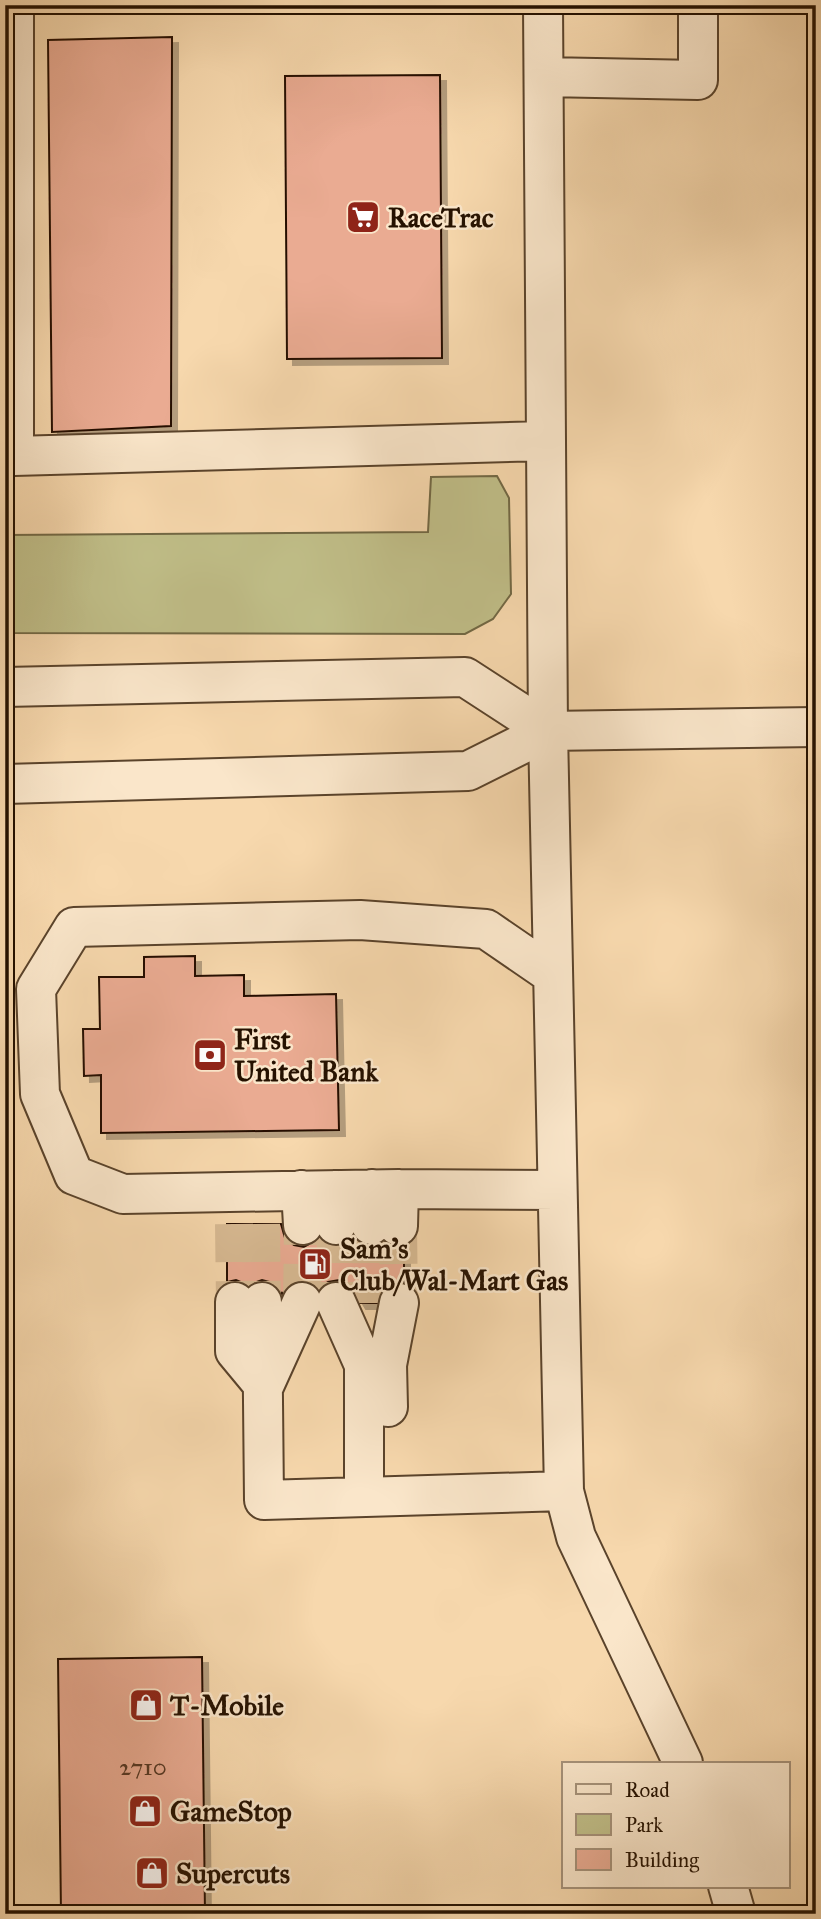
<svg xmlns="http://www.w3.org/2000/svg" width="821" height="1919" viewBox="0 0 821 1919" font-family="'IM FELL Great Primer',serif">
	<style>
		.green { fill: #c0be88; stroke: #726844; stroke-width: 2 }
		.building { fill: #eaab92; stroke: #251100; stroke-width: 2; filter: url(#shadow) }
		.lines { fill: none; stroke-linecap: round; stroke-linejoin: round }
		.minor-tunnel { stroke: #d8ba93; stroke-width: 38; stroke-dasharray: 38 19; stroke-linecap: butt }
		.minor-casing { stroke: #5a432b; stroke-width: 42 }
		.path { stroke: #251100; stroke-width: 4.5; stroke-dasharray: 2 3.5; stroke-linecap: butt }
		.minor { stroke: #fae6ca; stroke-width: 38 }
		.labels { text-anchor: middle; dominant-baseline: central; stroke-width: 5; stroke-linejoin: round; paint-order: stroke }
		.number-label { font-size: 24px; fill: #563824 }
		.poi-label { font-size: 28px; font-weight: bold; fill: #251100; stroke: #fae6ca; text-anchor: start }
	</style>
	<defs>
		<filter id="shadow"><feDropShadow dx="6" dy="6" stdDeviation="0" flood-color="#0004"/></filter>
	</defs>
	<rect width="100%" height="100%" fill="#f7d8ad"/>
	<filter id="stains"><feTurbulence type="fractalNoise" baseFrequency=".00286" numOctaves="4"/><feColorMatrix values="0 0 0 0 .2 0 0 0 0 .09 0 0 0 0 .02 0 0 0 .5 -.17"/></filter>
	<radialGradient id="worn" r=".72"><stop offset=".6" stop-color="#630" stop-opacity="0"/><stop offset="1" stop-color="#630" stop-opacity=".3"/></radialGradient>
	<path class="green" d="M497 476 509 498 511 594 493 619 465 634 5 633V535L428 532 431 477Z"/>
	<path class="building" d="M172 37 171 426 52 432 48 40Z
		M440 75 442 358 287 359 285 76Z
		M195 956V976L244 975V996L336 994 339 1130 101 1133V1075L84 1076 83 1029H100L99 977H144V957Z
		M227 1224H281L285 1238 294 1245 304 1247 319 1238 326 1244 337 1247 354 1237 370 1247 384 1242 397 1248 404 1246V1282H393L383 1288 377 1303H360L349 1285 339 1280 328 1282 319 1288 310 1282 299 1280 289 1285 282 1294 273 1283 262 1280 248 1285 236 1280 227 1282Z
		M202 1657 205 1914H61L58 1659Z"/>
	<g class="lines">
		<path class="minor-tunnel" d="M234 1224 235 1302
			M261 1224 262 1302
			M336 1225V1302
			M371 1225 372 1303
			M398 1226 399 1303
			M302 1302 303 1225"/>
		<g class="minor-casing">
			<path id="minor" d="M14 5V456L546 441
				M543 5 548 731 564 1491 576 1537 683 1763
				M545 77 698 80V5
				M5 687 465 677 548 731
				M5 784 468 771 548 731 816 727
				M553 975 486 929 360 920 74 927 36 989 40 1094 74 1175 123 1194 399 1189 557 1190
				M301 1190 303 1225
				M335 1190 336 1225
				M371 1225 372 1189
				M398 1226 399 1189
				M235 1302V1351L264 1386 302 1302
				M262 1302 264 1500 564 1491
				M336 1302 364 1365V1497
				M388 1407 387 1365 399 1303
				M728 1886 736 1914"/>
		</g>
		<path class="path" d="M5 1795 10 1814 13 1914"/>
		<use href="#minor" class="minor"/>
	</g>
	<defs>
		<g id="supermarket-square" transform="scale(1.75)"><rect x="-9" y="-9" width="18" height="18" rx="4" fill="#8f2418" stroke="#fae6ca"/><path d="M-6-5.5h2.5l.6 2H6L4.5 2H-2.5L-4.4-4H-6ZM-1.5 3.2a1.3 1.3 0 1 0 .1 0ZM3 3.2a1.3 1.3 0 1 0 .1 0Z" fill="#fff"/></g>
		<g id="bank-square" transform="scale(1.75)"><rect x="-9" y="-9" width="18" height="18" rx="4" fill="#8f2418" stroke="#fae6ca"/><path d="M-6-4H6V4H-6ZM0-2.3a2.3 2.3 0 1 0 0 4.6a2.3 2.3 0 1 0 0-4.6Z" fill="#fff"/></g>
		<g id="fuel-square" transform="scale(1.75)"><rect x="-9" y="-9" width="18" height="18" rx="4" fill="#8f2418" stroke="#fae6ca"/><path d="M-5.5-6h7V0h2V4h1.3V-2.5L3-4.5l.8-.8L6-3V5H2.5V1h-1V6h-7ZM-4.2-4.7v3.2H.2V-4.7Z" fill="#fff"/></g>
		<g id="shop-square" transform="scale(1.75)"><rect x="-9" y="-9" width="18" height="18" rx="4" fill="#8f2418" stroke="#fae6ca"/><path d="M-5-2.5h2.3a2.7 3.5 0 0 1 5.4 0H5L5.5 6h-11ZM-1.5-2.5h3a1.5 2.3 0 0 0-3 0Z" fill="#fff"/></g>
	</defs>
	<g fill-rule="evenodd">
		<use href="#supermarket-square" x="363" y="217"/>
		<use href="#bank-square" x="210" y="1055"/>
		<use href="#fuel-square" x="315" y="1264"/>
		<use href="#shop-square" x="146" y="1705"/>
		<use href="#shop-square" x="145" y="1811"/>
		<use href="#shop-square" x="152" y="1873"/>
	</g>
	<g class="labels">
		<g class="number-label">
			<text x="143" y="1767">2710</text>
		</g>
		<g class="poi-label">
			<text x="388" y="217">RaceTrac</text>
			<text x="234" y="1039">First<tspan x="234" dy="32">United Bank</tspan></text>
			<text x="340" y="1248">Sam's<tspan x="340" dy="32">Club/Wal-Mart Gas</tspan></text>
			<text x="170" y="1705">T-Mobile</text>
			<text x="170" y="1811">GameStop</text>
			<text x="176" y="1873">Supercuts</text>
		</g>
	</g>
	<rect width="821" height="1919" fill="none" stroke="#f7d8ad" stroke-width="28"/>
	<rect x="7" y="7" width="807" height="1905" fill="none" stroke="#251100" stroke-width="3.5"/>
	<rect x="14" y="14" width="793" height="1891" fill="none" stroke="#251100" stroke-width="2"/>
	<rect x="562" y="1762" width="228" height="126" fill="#fae6ca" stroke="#a59179" stroke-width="2"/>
	<rect x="576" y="1784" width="35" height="10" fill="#fae6ca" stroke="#a59179" stroke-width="2"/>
	<text x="625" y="1797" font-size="21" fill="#251100">Road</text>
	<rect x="576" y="1814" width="35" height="21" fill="#c0be88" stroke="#a59179" stroke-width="2"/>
	<text x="625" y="1832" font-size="21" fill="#251100">Park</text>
	<rect x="576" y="1849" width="35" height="21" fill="#eaab92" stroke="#a59179" stroke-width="2"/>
	<text x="625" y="1867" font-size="21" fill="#251100">Building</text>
	<rect width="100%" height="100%" filter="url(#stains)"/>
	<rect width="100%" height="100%" fill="url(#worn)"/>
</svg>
